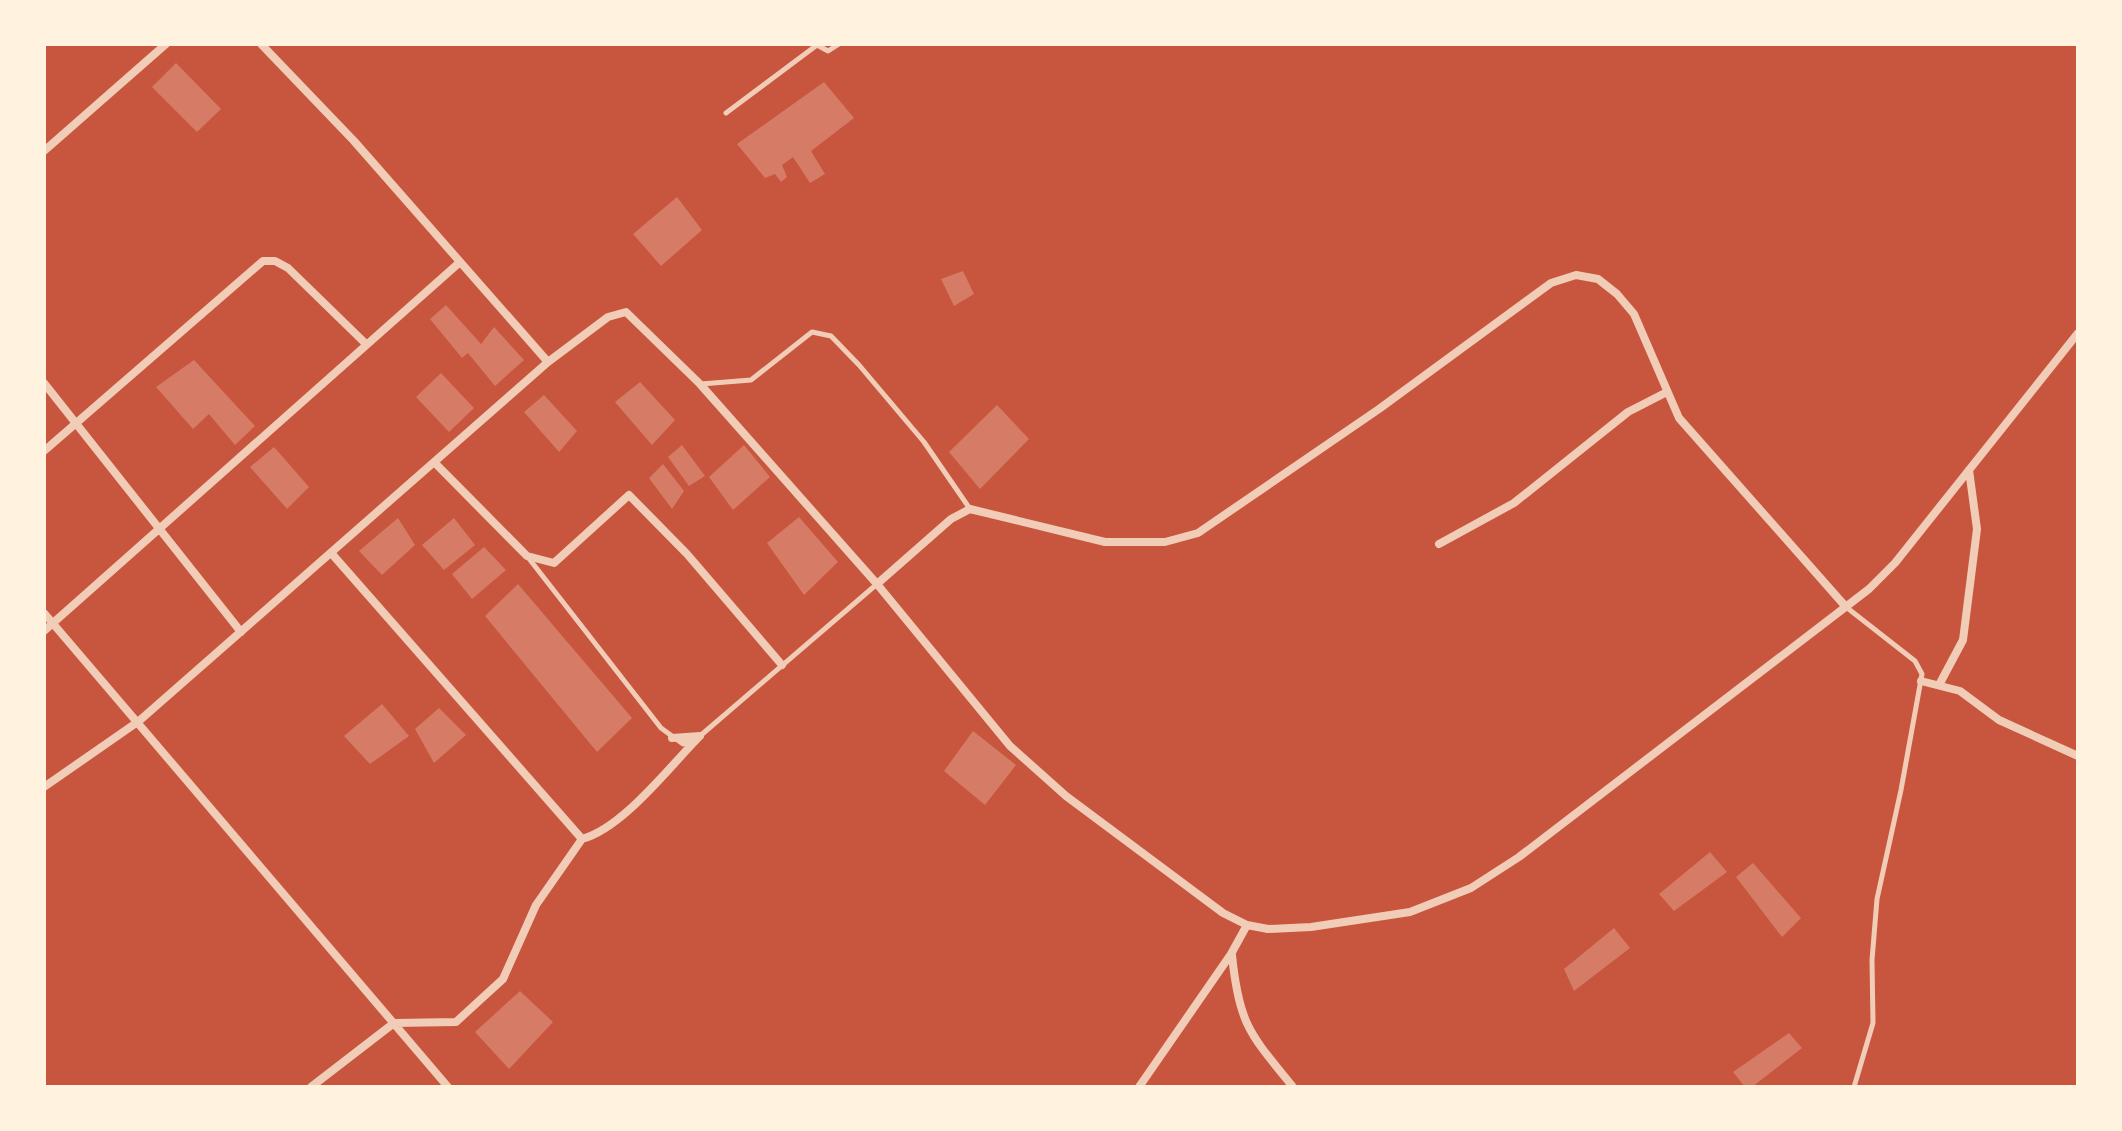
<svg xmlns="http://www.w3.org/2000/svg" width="2122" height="1131" viewBox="0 0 2122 1131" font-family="Overpass,sans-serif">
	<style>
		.building { fill: #d67c66 }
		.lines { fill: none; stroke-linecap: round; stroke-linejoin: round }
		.service { stroke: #f1ccb7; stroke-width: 5 }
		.minor { stroke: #f1ccb7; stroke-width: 8 }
	</style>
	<rect width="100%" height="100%" fill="#c8553d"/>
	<path class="building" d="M176 63 221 109 197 132 152 87Z
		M824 82 854 118 811 151 825 174 810 183 793 157 782 165 787 177 781 182 775 174 765 178 737 144Z
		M677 197 702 230 661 266 633 234Z
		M963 271 974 294 954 306 941 279Z
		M446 305 481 344 494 327 524 360 495 386 468 353 462 358 430 319Z
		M194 360 255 426 235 445 209 414 193 429 156 387Z
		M441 373 474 408 449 432 416 397Z
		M640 382 675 420 652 445 615 402Z
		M544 395 577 431 559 452 524 412Z
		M997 405 1029 439 980 489 949 452Z
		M682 445 705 476 689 486 668 457Z
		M744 445 770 477 733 510 709 477Z
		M274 447 309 487 287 509 250 467Z
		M663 464 684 491 672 509 649 478Z
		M799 517 838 562 804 595 767 543Z
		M398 518 415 545 382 575 359 551Z
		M454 518 475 545 444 570 422 545Z
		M484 547 506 570 472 599 452 574Z
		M518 584 632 718 597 752 485 616Z
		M382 704 409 736 370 764 344 736Z
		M439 708 466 735 434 763 415 729Z
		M973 731 1016 765 985 805 944 771Z
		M1710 852 1727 872 1674 911 1659 894Z
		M1753 863 1801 918 1782 937 1736 877Z
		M1614 928 1630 948 1574 991 1564 969Z
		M520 991 553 1022 509 1069 475 1032Z
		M1789 1033 1802 1048 1752 1087H1745L1733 1072Z"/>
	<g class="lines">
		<path class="service" d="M817 45 828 51 839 44
			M726 113 817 45
			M701 384 751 380 812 332 831 336 859 365 924 442 970 509
			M527 556 661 728 683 744 692 742
			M1846 607 1915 661 1922 674 1901 790 1877 899 1872 960 1873 1023 1854 1087
			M700 736 877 584"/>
		<path class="minor" d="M261 44 354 141 548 362
			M44 151 166 44
			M44 383 241 632
			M44 451 263 261H275L288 268 365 343
			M434 462 527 556 554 563 629 495 687 554 782 665
			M1439 544 1514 503 1628 412 1667 392
			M332 554 582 839C623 828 669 767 700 736L672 738
			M877 584 951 519 970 509 1105 542H1165L1198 533 1379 409 1551 283 1576 275 1598 279 1617 294 1634 314 1679 418 1846 607
			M44 613 448 1087
			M44 631 460 262
			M1921 681 1960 691 1999 720 2078 756
			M1939 685 1963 640 1977 529 1969 470
			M44 787 139 721 548 362 608 317 626 312 700 384 877 584 1010 746 1066 796 1223 913 1247 925 1268 929 1311 927 1410 912 1471 888 1519 857 1869 589 1895 563 2078 333
			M1232 955C1239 1025 1250 1034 1293 1087
			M311 1087 394 1023 456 1022 503 979 536 905 582 839
			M1139 1087 1231 954 1247 925"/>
	</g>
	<rect width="2122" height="1131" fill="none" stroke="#fff3e0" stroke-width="92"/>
</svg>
